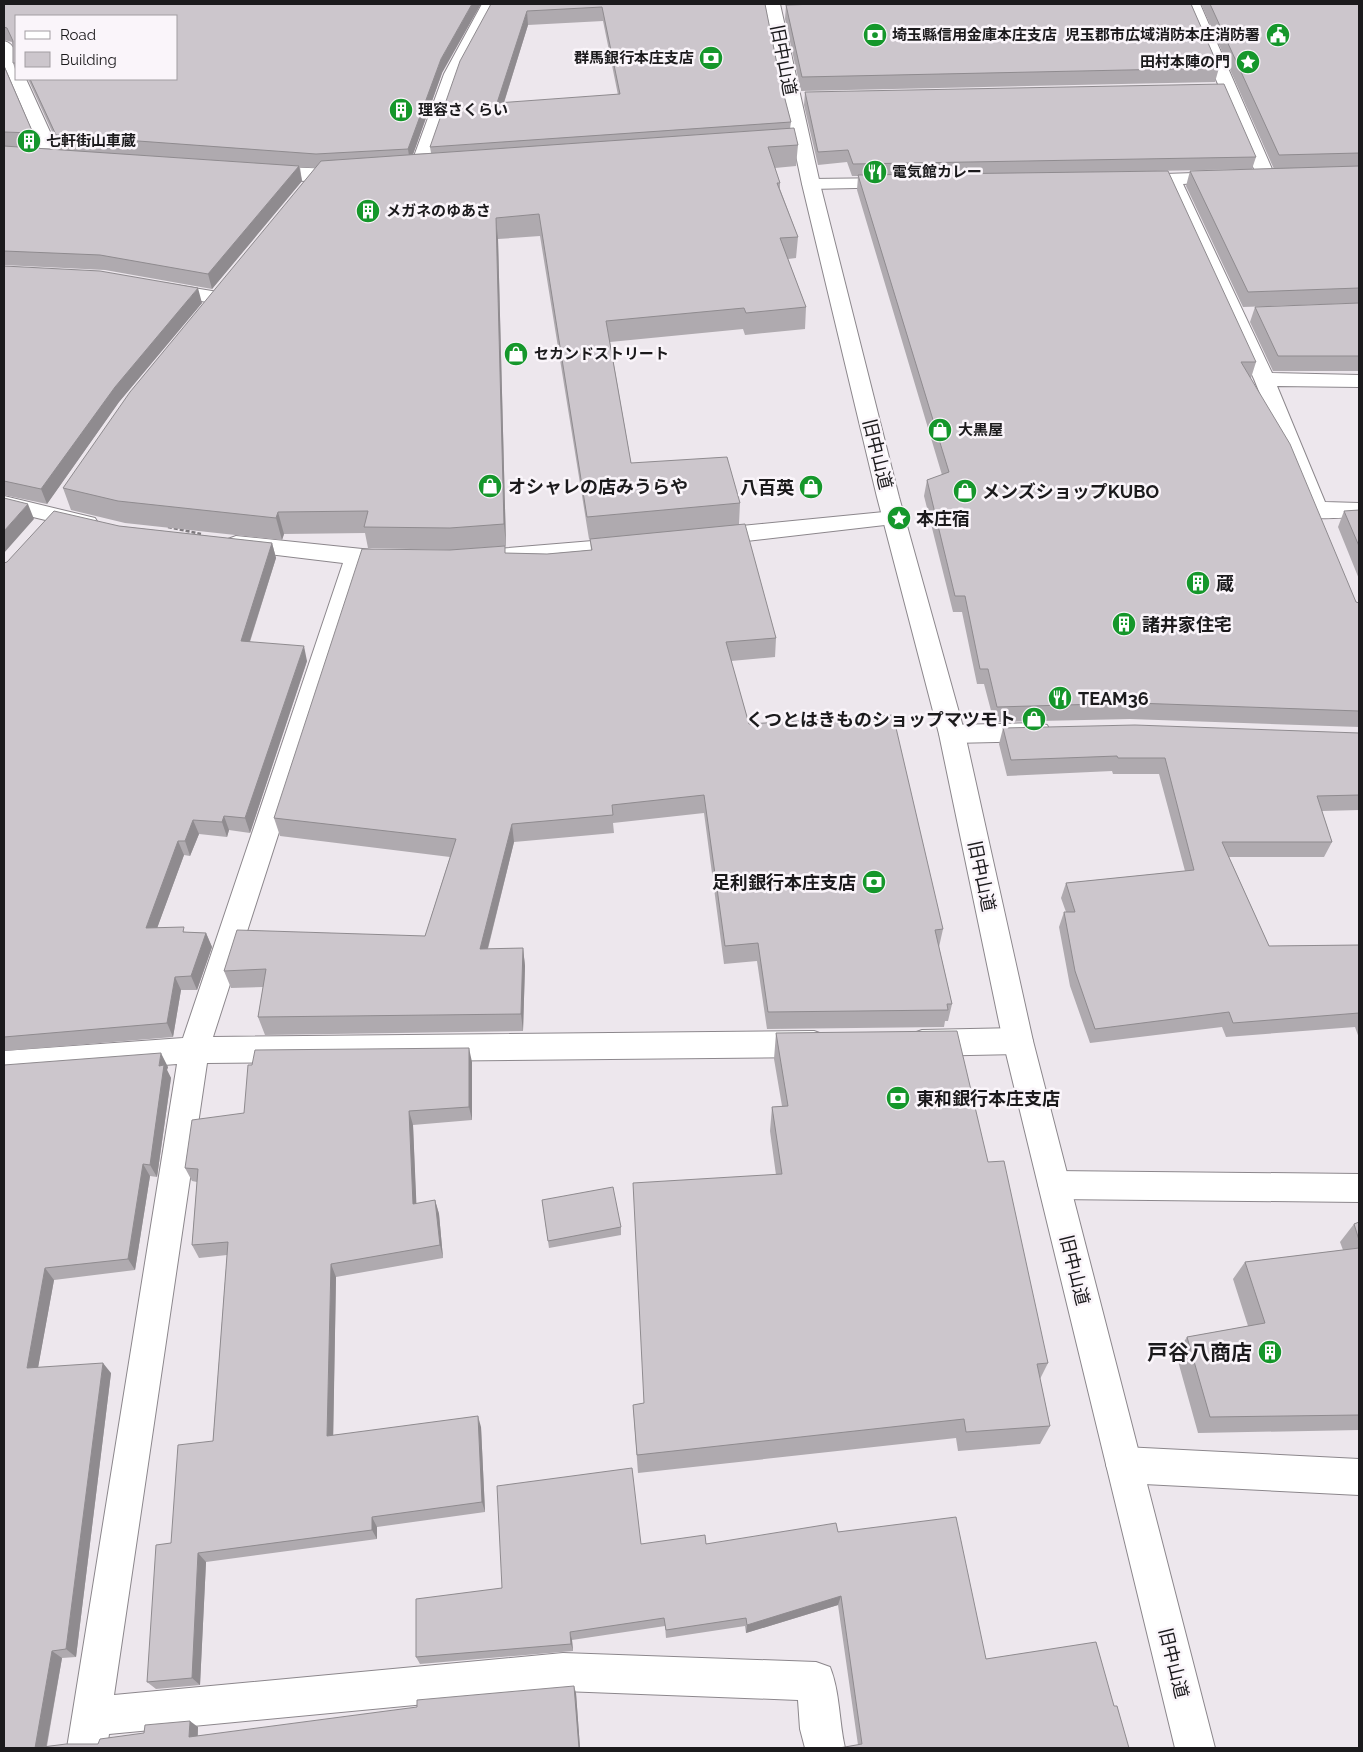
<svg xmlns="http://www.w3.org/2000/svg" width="1363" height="1752" viewBox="0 0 1363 1752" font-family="Raleway,'Noto Sans JP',sans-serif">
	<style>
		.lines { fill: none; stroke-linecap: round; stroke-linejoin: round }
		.minor-casing { stroke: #8c878c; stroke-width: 2 }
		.major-casing { stroke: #8c878c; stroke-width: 2 }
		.path { stroke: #7e7a7e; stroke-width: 2.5; stroke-dasharray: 4 2; stroke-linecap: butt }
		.minor { fill: #fff; fill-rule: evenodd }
		.major { fill: #fff; fill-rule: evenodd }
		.wall { fill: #afaaaf; fill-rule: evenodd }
		.shaded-wall { fill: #8f8b8f }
		.building { fill: #ccc6cc; stroke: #8f8b8f; fill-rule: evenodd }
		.labels { text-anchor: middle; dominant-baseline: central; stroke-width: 5; stroke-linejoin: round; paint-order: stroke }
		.far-poi-label { font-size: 15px; font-weight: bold; fill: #1b1a1c; stroke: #faf5fa; text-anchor: start }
		.street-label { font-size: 18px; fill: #1b1a1c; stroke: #faf5fa }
		.poi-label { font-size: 18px; font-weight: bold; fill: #1b1a1c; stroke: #faf5fa; text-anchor: start }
		.near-poi-label { font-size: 21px; font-weight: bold; fill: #1b1a1c; stroke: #faf5fa; text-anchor: end }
	</style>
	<rect width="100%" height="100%" fill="#ede7ed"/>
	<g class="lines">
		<g class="minor-casing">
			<path id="minor" d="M482 4H498L460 74 427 170 424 174H412L409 170 444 74Z
				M1184 4H1200L1275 176 1272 180H1260L1257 176Z
				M4 41C20 45 16 66 16 79H26L61 156 58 160H46L43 156 4 65Z
				M263 166 354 170 357 174 354 178C331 184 280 181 257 175L254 171 257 167Z
				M1224 172 1230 173 1233 177 1230 181 1183 184 1272 373 1359 375V387L1277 386 1325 502 1359 503V517C1346 517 1320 520 1310 517L1254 379 1165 184H1129L1126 180 1129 176 1135 175Z
				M894 178 900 179 903 183 900 187 811 189 805 188 802 184 805 180 811 179Z
				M163 283 218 292 225 294 228 298 225 302 218 304 156 293 153 289 156 285Z
				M4 496 95 518 98 523 95 528 87 530 4 510Z
				M894 511 902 513 905 518 902 523 711 545 703 542 700 537 703 532 711 529Z
				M236 536 372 550 380 553 384 558 380 563 365 565 213 1037 814 1031 825 1035 829 1044 825 1053 814 1057 207 1063 114 1695 563 1653 816 1662 830 1667C840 1692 839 1722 845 1748H805L800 1729 798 1700 563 1691 109 1734 107 1748H67L177 1064 4 1077V1051L183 1038 343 563 228 549 224 544 228 539Z
				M629 538 637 541 641 546 637 551 497 565 489 562 485 557 489 552 497 549Z
				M1038 723 1047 725 1051 732 1047 739 1038 741 952 743 943 741 939 734 943 727 952 725Z
				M1018 1028 1029 1032 1033 1041 1029 1050 1018 1054 922 1056 911 1052 907 1043 911 1034 922 1030Z
				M1054 1171 1359 1174V1202L1054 1199 1043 1195 1038 1185 1043 1175Z
				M1124 1447 1359 1459V1495L1124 1483 1111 1478 1106 1465 1111 1452Z"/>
		</g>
		<g class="major-casing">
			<path id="major" d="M764 4H780L820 184 899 497 965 734 1033 1041 1215 1748H1175L1003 1041 939 734 877 497 802 184Z"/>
		</g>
		<path class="path" d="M168 527 201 534"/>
		<use href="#minor" class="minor"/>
		<use href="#major" class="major"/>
	</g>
	<path class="wall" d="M4 4 442 73 413 154 431 153 430 147 491 4H765L781 84 791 122 790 129 798 145 796 166 775 168 780 183V189L798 237 796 258 788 259 806 307 805 329 745 335 743 329 610 342 631 463 740 503 739 524 776 638 775 657 731 661 749 724 943 929 939 947 952 1004 948 1021H945L944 1027 767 1029 757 961 724 964 704 813 613 823 614 833 514 842 488 949 523 948 525 966 523 1031 265 1035 258 1017 263 987 231 988 224 971 425 936 450 857 280 836 274 818 505 553 547 554 591 550 590 539 646 534 589 539 540 236 498 239 506 546 453 550 368 548 365 533 284 534 282 540 125 523 71 510 63 488 315 168 300 167 302 181 212 289 105 270 4 265V66L33 133 38 148 60 149 28 79H176L16 16V72L13 63V46L12 42 4 40ZM603 21 618 95 504 103 528 25Z
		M781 4H1191L1219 68 1215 82 801 91 785 19 786 5H782Z
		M1201 4H1359V303L1243 307 1186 186 1190 171 1274 169Z
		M805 92 1256 157 1252 169 1059 173 1256 362 1251 378H1250L1356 602 1359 603V727L1130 719 994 722 984 684H977L962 612H953L924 496 927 480 942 475 857 190 858 176H852L847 162 818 165 804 105Z
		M4 266 202 303 119 402 47 504 4 495Z
		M1359 303V371H1273L1250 322 1255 307Z
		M1359 510V579L1338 527 1344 511Z
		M119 526 272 543 276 558 250 642 307 661 250 833 229 830 227 837 199 834 190 856 184 855 157 928 186 932 206 933 212 947 197 990H181L173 1037 4 1051V563Z
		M1003 728 1359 733V810L1322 811 1332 842 1324 857H1229L1269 946 1359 945V1038L1355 1027 1226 1037 1222 1027 1090 1043 1070 986 1059 927 1064 912H1066L1061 898 1066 883 1185 871 1159 774H1113L1112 771 1007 776 999 744Z
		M776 1033 988 1162 1048 1363 1040 1379 1050 1426 1040 1444 958 1451 956 1438 638 1473 633 1405 644 1403 776 1175 770 1131 772 1107 782 1106 774 1059Z
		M472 1062V1120L413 1125 416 1204 435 1200 439 1214 443 1258 336 1277 333 1435 481 1427 485 1512 377 1527V1539L206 1562 200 1685 156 1689 147 1682 171 1543 213 1441 227 1255 199 1258 192 1245 197 1182 192 1181 185 1168 244 1113Z
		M4 1065 168 1067 167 1070 171 1078 157 1177 150 1176 135 1270 54 1280 38 1367 111 1373 76 1657 62 1658 47 1746 98 1744 198 1727V1736L576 1693 580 1748H4Z
		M542 1200 621 1227V1235L549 1248Z
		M1359 1222V1430L1198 1433 1176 1354 1187 1337 1248 1326 1233 1279 1245 1262 1343 1250 1340 1242 1354 1224Z
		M838 1532 986 1659 1114 1706 858 1745 838 1605 746 1633 745 1626 666 1638 665 1626 572 1640 573 1651 420 1664 416 1657 502 1588 641 1544H706Z"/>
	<path class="shaded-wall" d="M472 4H481L442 73 410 163 408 149 441 59Z
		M527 11 528 25 499 118 497 103Z
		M299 166 302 181 212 289 208 274Z
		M496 218 498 239 506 546 504 524Z
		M198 288 202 303 119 402 47 504 41 489 115 387Z
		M28 504 34 519 4 553V531Z
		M278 512 284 534 282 540 276 518Z
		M272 543 276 558 245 656 241 641Z
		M304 646 307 661 250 833 245 818Z
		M224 816 229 830 227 837 222 822Z
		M193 820 199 834 190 856 185 841Z
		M512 824 514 842 483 967 480 949Z
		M178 841 184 855 152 942 146 928Z
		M206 933 212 947 197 990 191 976Z
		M523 948 525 966 523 1031 521 1014Z
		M175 977 181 990 173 1037 167 1023Z
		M469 1048 472 1062V1120L469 1107Z
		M161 1053 168 1067 167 1070 171 1078 157 1177 150 1165 159 1066Z
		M409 1111 413 1125 417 1217 413 1204Z
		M143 1164 150 1176 135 1270 128 1259Z
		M435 1200 439 1214 443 1258 440 1245Z
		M331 1264 336 1277 333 1447 327 1436Z
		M45 1268 54 1280 36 1379 27 1368Z
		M103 1363 111 1373 76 1657 66 1649Z
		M478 1416 481 1427 485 1512 482 1502Z
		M372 1517 377 1527V1539L372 1530Z
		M198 1553 206 1562 200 1685 192 1678Z
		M841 1596 838 1605 746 1633 747 1625Z
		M570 1632 572 1640 573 1651 571 1644Z
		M52 1651 62 1658 46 1748H35Z
		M574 1686 576 1693 580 1748H579Z
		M190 1721 198 1727 197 1744 189 1737Z"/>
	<path class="building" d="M4 4H472L441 59 408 149 316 154 56 135 30 79H176V16H16V63H13V41L7 28 4 27Z
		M491 4H765L781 84 791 122 430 147 460 61ZM602 7 620 94 497 103 527 11Z
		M819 4H1191L1219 68 802 77 786 5Z
		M1210 4H1359V153L1279 155Z
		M4 66 33 133 4 132Z
		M1224 84 1256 157 853 164 848 150 818 152 805 92Z
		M794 128 798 145 768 147 780 183H777L798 237 780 238 806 307 746 313 744 308 606 321 631 463 727 457 740 503 587 517 539 214 496 218 504 524 450 528 364 527 368 511 278 512 276 518 118 501 63 488 130 392 321 161Z
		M4 146 299 166 208 274 100 255 4 251Z
		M1359 166V288L1248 292 1190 171Z
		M1168 171 1256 362H1241L1290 444 1356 602 1359 603V711L1135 703 997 707 988 669H980L965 596H955L927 480 949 472 858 175Z
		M4 266 100 271 198 288 115 387 41 489 4 481Z
		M1359 303V356H1278L1255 307Z
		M4 498 28 504 4 531Z
		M1359 510V546L1344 511Z
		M54 511 119 526 272 543 241 641 304 646 245 818 224 816 222 822 193 820 185 841H178L146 928 184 927 183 932 206 933 191 976 175 977 167 1023 4 1037V563L7 562Z
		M745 524 776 638 726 642 749 724 893 715 943 929 935 930 952 1004H947L948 1010 768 1012 758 943 725 946 704 795 612 805 613 815 512 824 480 949 523 948 521 1014 258 1017 266 969 224 971 237 930 425 936 456 839 274 818 362 549 450 550 505 546V553L547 554 592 550 590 539Z
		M1135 725 1359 733V795L1317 796 1332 842H1222L1269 946 1359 945V1013L1233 1023 1229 1012 1095 1029 1075 971 1064 912H1075L1066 883 1194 870 1165 758H1118L1117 756 1011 760 1003 728Z
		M957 1031 988 1162 1004 1161 1048 1363 1037 1364 1050 1426 966 1432 964 1419 637 1455 633 1405 644 1403 633 1183 782 1174 772 1107 788 1106 776 1033Z
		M469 1048V1107L409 1111 413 1204 435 1200 440 1245 331 1264 327 1436 478 1416 482 1502 372 1517V1530L198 1553 192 1678 147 1682 156 1545 171 1543 178 1445 213 1441 228 1242 192 1245 198 1169 185 1168 192 1120 244 1113 248 1065H252L255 1050Z
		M161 1053 159 1066 164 1065 150 1165 143 1164 128 1259 45 1268 27 1368 103 1363 66 1649 52 1651 35 1748 66 1744H98L100 1739 144 1733 145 1725 190 1721 189 1737 417 1707V1700L574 1686 579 1748H4V1065Z
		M613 1187 621 1227 548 1241 542 1200Z
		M1359 1222V1240L1354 1224Z
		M1359 1248V1415L1210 1417 1187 1337 1265 1323 1245 1262Z
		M632 1468 641 1544 705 1535 706 1544 836 1523 838 1532 956 1517 986 1659 1096 1642 1114 1706H1117L1129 1748H839L862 1744 841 1596 747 1625 746 1618 666 1630 664 1618 570 1632 571 1644 416 1657V1599L502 1588 497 1486Z"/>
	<defs>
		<g id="bank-disc" transform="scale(1.25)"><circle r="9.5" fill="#15972b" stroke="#faf5fa"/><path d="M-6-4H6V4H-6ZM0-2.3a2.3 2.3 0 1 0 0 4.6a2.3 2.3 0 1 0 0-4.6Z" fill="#fff"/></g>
		<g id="civic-disc" transform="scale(1.25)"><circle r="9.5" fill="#15972b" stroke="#faf5fa"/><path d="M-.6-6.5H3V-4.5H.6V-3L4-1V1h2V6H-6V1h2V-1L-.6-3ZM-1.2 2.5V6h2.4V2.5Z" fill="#fff"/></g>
		<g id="sight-disc" transform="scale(1.25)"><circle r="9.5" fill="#15972b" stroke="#faf5fa"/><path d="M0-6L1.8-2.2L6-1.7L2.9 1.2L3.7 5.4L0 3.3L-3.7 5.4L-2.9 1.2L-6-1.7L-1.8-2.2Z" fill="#fff"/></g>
		<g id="building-disc" transform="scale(1.25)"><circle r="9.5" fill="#15972b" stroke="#faf5fa"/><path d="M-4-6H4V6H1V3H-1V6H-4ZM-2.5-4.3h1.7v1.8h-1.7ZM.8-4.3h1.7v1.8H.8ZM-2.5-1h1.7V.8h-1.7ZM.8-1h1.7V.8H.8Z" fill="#fff"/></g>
		<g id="restaurant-disc" transform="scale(1.25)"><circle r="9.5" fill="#15972b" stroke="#faf5fa"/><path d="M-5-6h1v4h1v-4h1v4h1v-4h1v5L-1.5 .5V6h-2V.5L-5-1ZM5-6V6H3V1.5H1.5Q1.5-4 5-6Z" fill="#fff"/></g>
		<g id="shop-disc" transform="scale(1.25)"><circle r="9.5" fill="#15972b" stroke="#faf5fa"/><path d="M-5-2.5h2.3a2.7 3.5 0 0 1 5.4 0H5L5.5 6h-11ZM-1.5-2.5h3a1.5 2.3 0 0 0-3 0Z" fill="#fff"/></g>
	</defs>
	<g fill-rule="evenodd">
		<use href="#bank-disc" x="875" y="35"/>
		<use href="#civic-disc" x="1278" y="35"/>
		<use href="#bank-disc" x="711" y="58"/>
		<use href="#sight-disc" x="1248" y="62"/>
		<use href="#building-disc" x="401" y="110"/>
		<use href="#building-disc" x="29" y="141"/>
		<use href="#restaurant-disc" x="875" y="172"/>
		<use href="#building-disc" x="368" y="211"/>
		<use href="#shop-disc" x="516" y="354"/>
		<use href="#shop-disc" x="940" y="430"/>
		<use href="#shop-disc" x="490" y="486"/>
		<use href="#shop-disc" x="811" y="487"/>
		<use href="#shop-disc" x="965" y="491"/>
		<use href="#sight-disc" x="899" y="518"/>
		<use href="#building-disc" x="1198" y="583"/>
		<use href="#building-disc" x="1124" y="624"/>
		<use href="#restaurant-disc" x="1060" y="698"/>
		<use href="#shop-disc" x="1034" y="719"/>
		<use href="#bank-disc" x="874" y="882"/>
		<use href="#bank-disc" x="898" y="1098"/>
		<use href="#building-disc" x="1270" y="1352"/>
	</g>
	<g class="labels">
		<g class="far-poi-label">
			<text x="892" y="35">埼玉縣信用金庫本庄支店</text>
			<text x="1260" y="35" text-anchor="end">児玉郡市広域消防本庄消防署</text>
			<text x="694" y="58" text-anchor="end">群馬銀行本庄支店</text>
			<text x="1230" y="62" text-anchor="end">田村本陣の門</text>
			<text x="418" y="110">理容さくらい</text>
			<text x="46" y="141">七軒街山車蔵</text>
			<text x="892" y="172">電気館カレー</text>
			<text x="386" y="211">メガネのゆあさ</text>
			<text x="534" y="354">セカンドストリート</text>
			<text x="958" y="430">大黒屋</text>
		</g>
		<g class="street-label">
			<text transform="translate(784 60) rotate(79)">旧中山道</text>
			<text transform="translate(878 454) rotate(76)">旧中山道</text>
			<text transform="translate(982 876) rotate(78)">旧中山道</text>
			<text transform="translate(1075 1270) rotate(76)">旧中山道</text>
			<text transform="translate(1174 1663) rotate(76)">旧中山道</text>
		</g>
		<g class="poi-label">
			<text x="508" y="486">オシャレの店みうらや</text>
			<text x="794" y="487" text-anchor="end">八百英</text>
			<text x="982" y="491">メンズショップKUBO</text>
			<text x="916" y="518">本庄宿</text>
			<text x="1216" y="583">蔵</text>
			<text x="1142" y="624">諸井家住宅</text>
			<text x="1078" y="698">TEAM36</text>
			<text x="1016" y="719" text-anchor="end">くつとはきものショップマツモト</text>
			<text x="856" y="882" text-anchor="end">足利銀行本庄支店</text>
			<text x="916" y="1098">東和銀行本庄支店</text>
		</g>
		<g class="near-poi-label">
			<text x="1252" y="1352">戸谷八商店</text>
		</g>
	</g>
	<rect width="1363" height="1752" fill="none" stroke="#1b1a1c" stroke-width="10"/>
	<rect x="15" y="15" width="162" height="65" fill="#faf5fa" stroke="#a19da1"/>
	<rect x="25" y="31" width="25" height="8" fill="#ffffff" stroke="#a19da1"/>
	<text x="60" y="40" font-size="15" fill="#1b1a1c">Road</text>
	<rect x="25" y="52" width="25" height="15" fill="#ccc6cc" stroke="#a19da1"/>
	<text x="60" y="65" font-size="15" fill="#1b1a1c">Building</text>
</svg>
